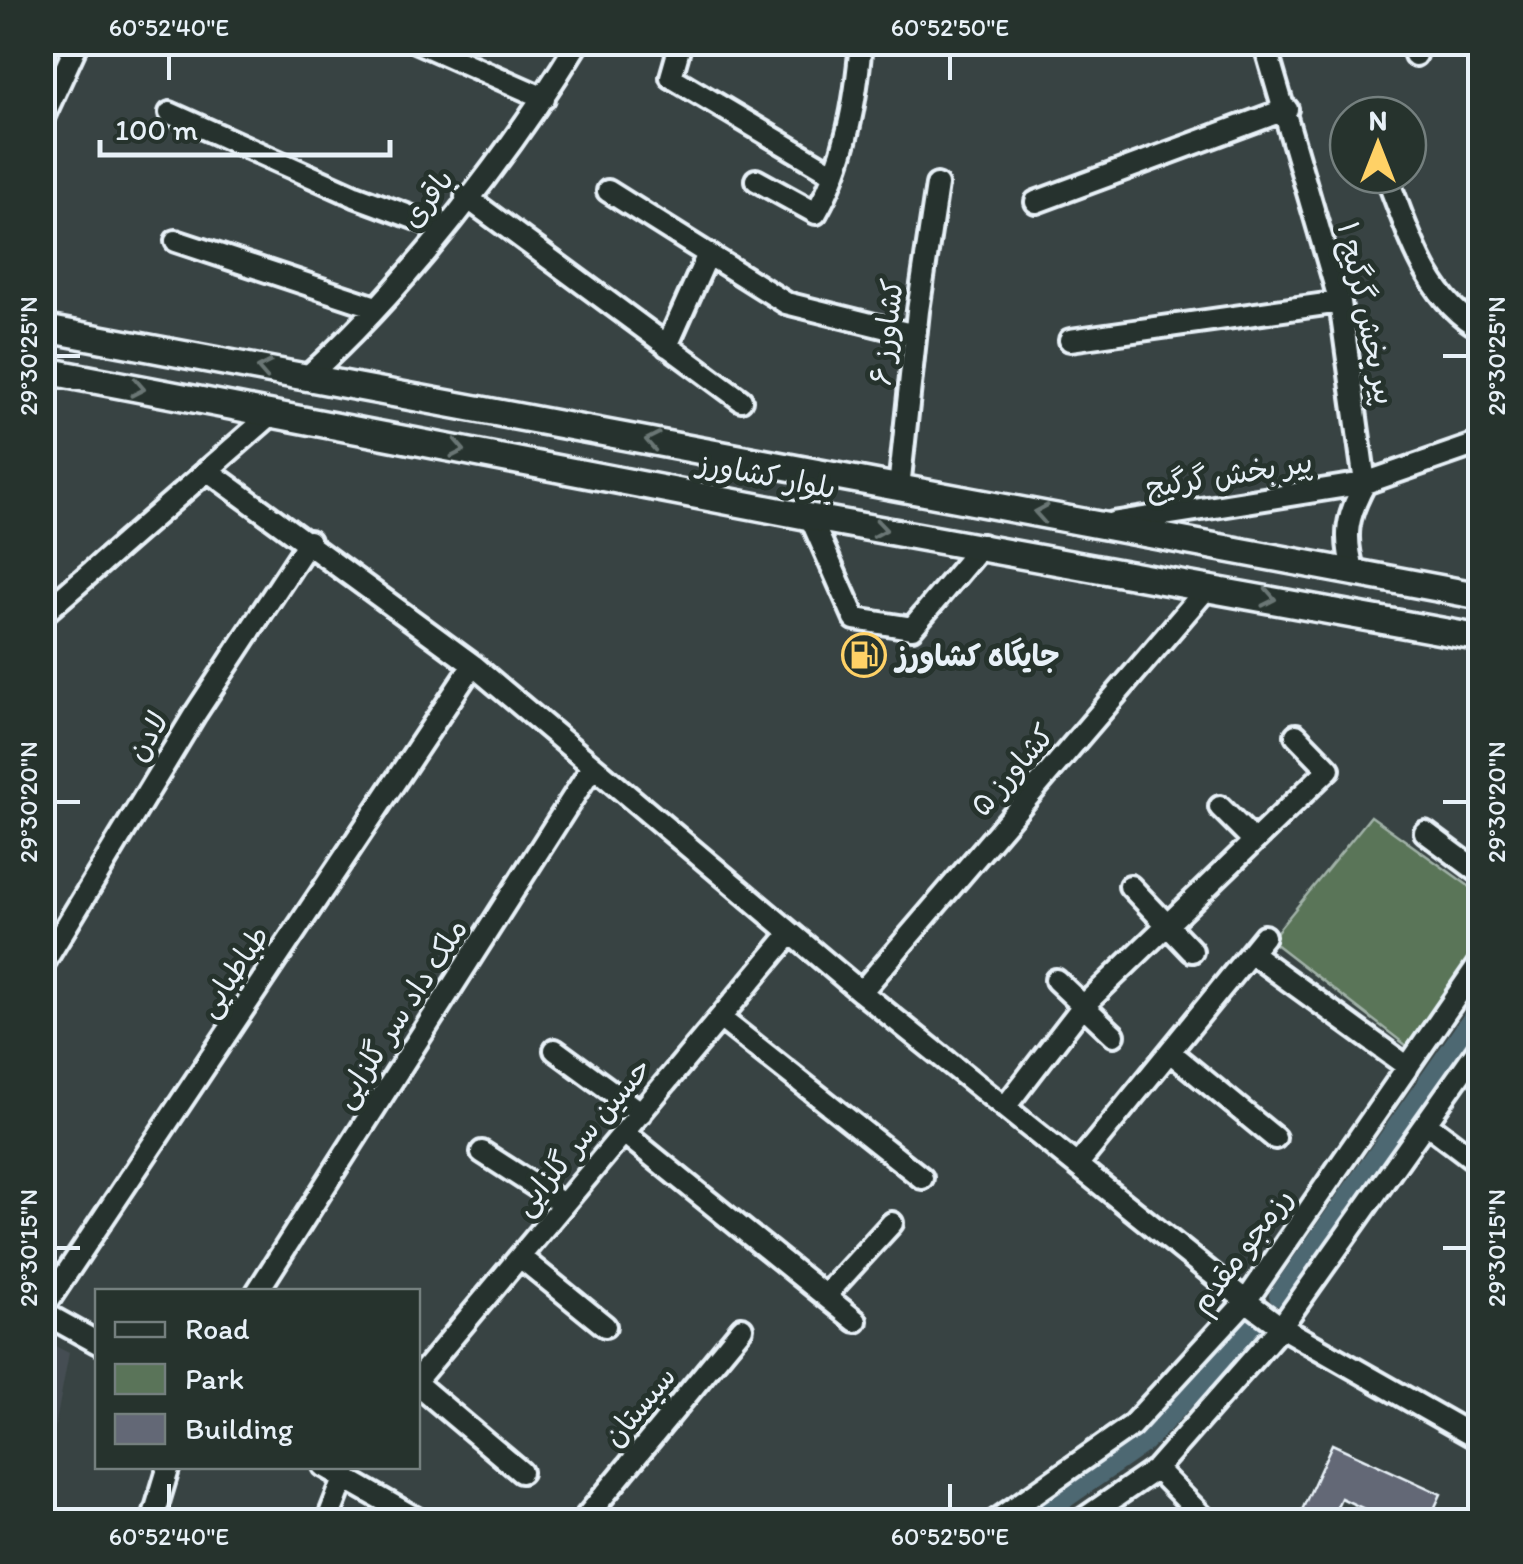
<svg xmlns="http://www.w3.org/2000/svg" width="1523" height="1564" viewBox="0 0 1523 1564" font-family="Itim,'Playpen Sans Arabic',sans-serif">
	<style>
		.built { fill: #454e52 }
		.green { fill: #5a7459; stroke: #a1b2a8; stroke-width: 2.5 }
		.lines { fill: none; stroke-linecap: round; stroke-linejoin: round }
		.canal { stroke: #4e6772; stroke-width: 20 }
		.building { fill: #636876; stroke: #e8f1f8; stroke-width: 2.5 }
		.minor-casing { stroke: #e8f1f8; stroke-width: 28 }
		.major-casing { stroke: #e8f1f8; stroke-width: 32 }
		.minor { stroke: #26332d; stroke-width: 20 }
		.major { stroke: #26332d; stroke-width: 25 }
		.oneway { stroke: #6a7674 }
		.ticks { fill: none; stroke: #e8f1f8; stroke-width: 4 }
		.labels { text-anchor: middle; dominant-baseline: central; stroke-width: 10; stroke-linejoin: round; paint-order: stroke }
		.street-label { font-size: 30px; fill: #e8f1f8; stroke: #26332d }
		.poi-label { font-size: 30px; font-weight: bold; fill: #e8f1f8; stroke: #26332d; text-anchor: start }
		.neatline { fill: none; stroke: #e8f1f8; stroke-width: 4 }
		.ticks-label { font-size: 25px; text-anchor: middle; fill: #e8f1f8 }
	</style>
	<rect width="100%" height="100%" fill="#384343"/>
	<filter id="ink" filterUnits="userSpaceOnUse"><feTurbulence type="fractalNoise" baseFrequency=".01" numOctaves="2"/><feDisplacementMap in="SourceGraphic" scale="20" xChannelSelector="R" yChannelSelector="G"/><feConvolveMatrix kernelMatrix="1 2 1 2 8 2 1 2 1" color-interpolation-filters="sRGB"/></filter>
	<g filter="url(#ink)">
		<path class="built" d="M43 1340 69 1353 48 1465 42 1464Z"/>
		<path class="green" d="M1371 816 1480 894V944L1407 1046 1270 940Z"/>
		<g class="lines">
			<path class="canal" d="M1279 1296 1480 1008
				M1031 1522 1145 1442 1252 1328"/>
		</g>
		<path class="building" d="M1332 1444 1441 1494 1428 1522H1392L1341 1498 1330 1522 1302 1510Z"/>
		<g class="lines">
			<g class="minor-casing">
				<path id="minor" d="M417 42 544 98
					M681 42 671 77 834 174
					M1264 42 1340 302 1365 483
					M1411 42 1415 55
					M170 113 355 196 444 229
					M42 120 78 42
					M1386 175C1408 230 1426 299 1480 328
					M756 180 816 213C846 161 856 101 861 42
					M608 191 786 303 915 335
					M466 197 741 400
					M1036 202 1287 109
					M176 241 376 307
					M1070 340 1340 302
					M667 346 708 254
					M307 377C404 290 510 154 578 42
					M207 470 473 665 861 992 1246 1301 1281 1327 1480 1440
					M899 488 918 311 937 185
					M810 517 855 619 912 628 982 545
					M1113 523 1365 483 1480 443
					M1354 572C1343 536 1347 516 1365 483
					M42 615 273 413
					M1220 807 1254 841
					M1425 832 1480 873
					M1130 886 1192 951
					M1251 953 1408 1067
					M42 966 195 714 309 541
					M1056 980 1114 1035
					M861 992 1208 587
					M720 1018 922 1178
					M555 1050 641 1113
					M1170 1052 1275 1138
					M1005 1107 1082 1007 1329 769 1296 735
					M1426 1123 1480 1164
					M624 1133 856 1321
					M482 1152 563 1204
					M1077 1165 1264 936
					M520 1257 605 1326
					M257 1292 593 766
					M825 1296 892 1223
					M42 1310 473 665
					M42 1312 98 1343
					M418 1378 791 933
					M418 1385 521 1472
					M324 1466 422 1522
					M1156 1469 1208 1522
					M152 1522 169 1466
					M327 1522 348 1468
					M582 1522 742 1328
					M994 1522 1131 1426 1246 1301 1480 962
					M1079 1522 1156 1469 1281 1327 1480 1046"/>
			</g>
			<g class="major-casing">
				<path id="major" d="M42 328 1480 596
					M42 370 810 517 1480 638"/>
			</g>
			<use href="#minor" class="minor"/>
			<use href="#major" class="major"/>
		</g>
		<defs><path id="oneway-chevron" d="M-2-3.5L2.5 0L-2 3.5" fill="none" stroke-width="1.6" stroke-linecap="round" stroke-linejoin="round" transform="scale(2.5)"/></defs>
		<g class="oneway">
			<use href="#oneway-chevron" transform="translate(264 369) rotate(-169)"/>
			<use href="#oneway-chevron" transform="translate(138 388) rotate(11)"/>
			<use href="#oneway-chevron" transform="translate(652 441) rotate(-169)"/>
			<use href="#oneway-chevron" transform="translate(458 449) rotate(11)"/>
			<use href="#oneway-chevron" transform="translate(1041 513) rotate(-170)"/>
			<use href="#oneway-chevron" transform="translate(880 529) rotate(9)"/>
			<use href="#oneway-chevron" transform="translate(1269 598) rotate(11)"/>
		</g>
	</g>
	<path class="ticks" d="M169 55V80M950 55V80M55 356H80M1443 356H1468M55 802H80M1443 802H1468M55 1248H80M1443 1248H1468M169 1484V1509M950 1484V1509"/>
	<defs>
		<g id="fuel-ring" transform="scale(2.25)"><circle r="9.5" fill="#26332d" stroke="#ffd166" stroke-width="1.5"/><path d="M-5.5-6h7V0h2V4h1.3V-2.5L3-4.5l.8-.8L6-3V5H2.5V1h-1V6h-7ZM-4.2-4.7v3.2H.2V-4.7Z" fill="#ffd166"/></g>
	</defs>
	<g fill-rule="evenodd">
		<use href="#fuel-ring" x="864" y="655"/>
	</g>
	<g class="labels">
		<g class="street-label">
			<text transform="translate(427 198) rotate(-52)">باقری</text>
			<text transform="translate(1367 313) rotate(78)">پیر بخش گرگیج ۱</text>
			<text transform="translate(886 332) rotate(-83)">کشاورز ۶</text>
			<text transform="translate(1229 474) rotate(-9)">پیر بخش گرگیج</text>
			<text transform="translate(767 475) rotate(11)">بلوار کشاورز</text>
			<text transform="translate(147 736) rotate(-59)">لادن</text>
			<text transform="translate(1012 770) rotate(-49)">کشاورز ۵</text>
			<text transform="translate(233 971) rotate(-56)">طباطبایی</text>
			<text transform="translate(400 1013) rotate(-57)">ملک داد سر گلزایی</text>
			<text transform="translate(582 1136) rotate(-50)">حسین سر گلزایی</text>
			<text transform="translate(1241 1250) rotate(-53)">رزمجو مقدم</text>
			<text transform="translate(639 1406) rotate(-50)">سیستان</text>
		</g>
		<g class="poi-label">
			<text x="896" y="655">جایگاه کشاورز</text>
		</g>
	</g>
	<rect width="1523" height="1564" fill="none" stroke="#26332d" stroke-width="110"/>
	<rect x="95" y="1289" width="325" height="180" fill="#26332d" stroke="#747f7e" stroke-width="2.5"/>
	<rect x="115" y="1322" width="50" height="15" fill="#26332d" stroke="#747f7e" stroke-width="2.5"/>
	<text x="185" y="1339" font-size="30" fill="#e8f1f8">Road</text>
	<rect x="115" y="1364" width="50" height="30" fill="#5a7459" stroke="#747f7e" stroke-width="2.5"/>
	<text x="185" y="1389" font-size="30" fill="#e8f1f8">Park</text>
	<rect x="115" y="1414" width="50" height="30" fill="#636876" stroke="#747f7e" stroke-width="2.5"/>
	<text x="185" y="1439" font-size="30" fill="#e8f1f8">Building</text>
	<g transform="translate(1378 145)"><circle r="48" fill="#26332d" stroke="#747f7e" stroke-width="2.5"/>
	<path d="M0-8L18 38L0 25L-18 38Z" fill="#ffd166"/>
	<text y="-15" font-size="28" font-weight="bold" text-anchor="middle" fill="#e8f1f8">N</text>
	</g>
	<path d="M100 140v15h290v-15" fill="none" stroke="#e8f1f8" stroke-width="5"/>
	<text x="115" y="140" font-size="30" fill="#e8f1f8" stroke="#26332d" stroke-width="8" paint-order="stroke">100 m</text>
	<rect x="55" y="55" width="1413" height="1454" class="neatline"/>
	<g class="ticks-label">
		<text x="169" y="36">60°52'40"E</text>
		<text x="950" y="36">60°52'50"E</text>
		<text transform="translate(28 356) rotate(-90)" y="9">29°30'25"N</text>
		<text transform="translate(1496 356) rotate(-90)" y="9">29°30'25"N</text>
		<text transform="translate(28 802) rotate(-90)" y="9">29°30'20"N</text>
		<text transform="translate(1496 802) rotate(-90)" y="9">29°30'20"N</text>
		<text transform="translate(28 1248) rotate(-90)" y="9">29°30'15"N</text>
		<text transform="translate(1496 1248) rotate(-90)" y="9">29°30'15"N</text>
		<text x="169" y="1545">60°52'40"E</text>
		<text x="950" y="1545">60°52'50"E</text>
	</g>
</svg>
